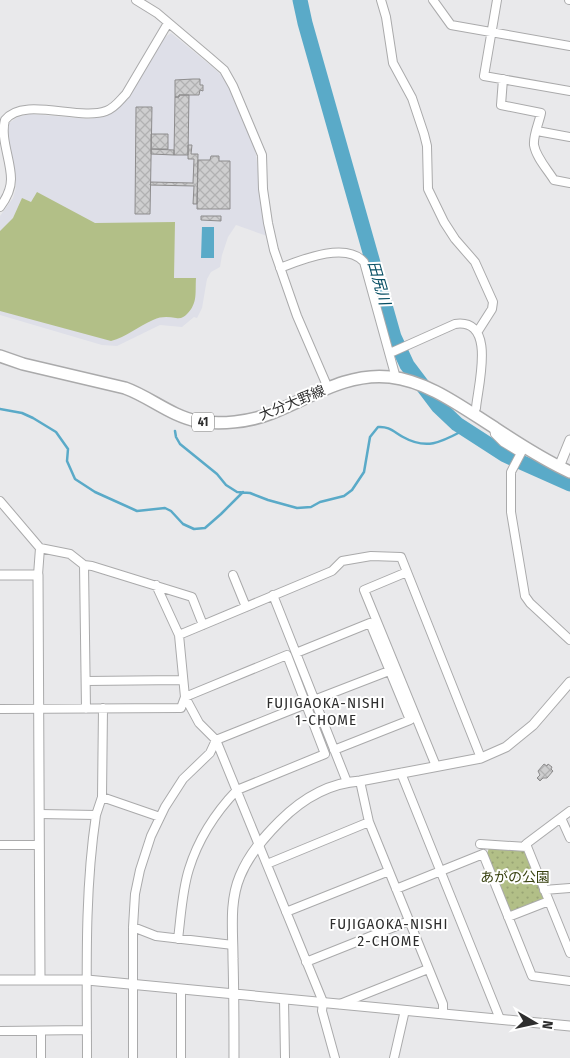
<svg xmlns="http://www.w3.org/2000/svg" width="570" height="1058" viewBox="0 0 570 1058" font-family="'Fira Sans Condensed','Noto Sans JP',sans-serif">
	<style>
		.built { fill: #dedfe8 }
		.green { fill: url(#green-dots) }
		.pitch { fill: #b2bf87 }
		.water { fill: #5aaac8 }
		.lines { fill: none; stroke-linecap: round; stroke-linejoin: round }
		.stream { stroke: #5aaac8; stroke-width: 2.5 }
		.river { stroke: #5aaac8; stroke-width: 15 }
		.building { fill: url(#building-cross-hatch); stroke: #8d8c8d }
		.minor-casing { stroke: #aaaaab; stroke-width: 10 }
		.tertiary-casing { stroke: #aaaaab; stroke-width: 11 }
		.primary-casing { stroke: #aaaaab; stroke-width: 14 }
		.minor { stroke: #fff; stroke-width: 8 }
		.tertiary { stroke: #fff; stroke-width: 9 }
		.primary { stroke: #fff; stroke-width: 11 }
		.labels { text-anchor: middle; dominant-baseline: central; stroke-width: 4; stroke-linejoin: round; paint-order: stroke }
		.shield { fill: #fff; stroke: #6d6d6d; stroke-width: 1 }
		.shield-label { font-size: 12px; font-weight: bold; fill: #2e2e2e }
		.street-label { font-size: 14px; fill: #2e2e2e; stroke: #fff }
		.park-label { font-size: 14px; fill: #394210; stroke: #fff }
		.water-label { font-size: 15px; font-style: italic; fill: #074e63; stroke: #fff }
		.neighbourhood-label { font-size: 15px; letter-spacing: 1px; fill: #2e2e2e; stroke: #fff }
	</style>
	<defs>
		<pattern id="green-dots" width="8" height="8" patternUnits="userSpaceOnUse" patternTransform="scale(1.25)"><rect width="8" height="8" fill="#b2bf87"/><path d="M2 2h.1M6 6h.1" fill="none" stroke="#99a475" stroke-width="1.8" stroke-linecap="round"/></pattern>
		<pattern id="building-cross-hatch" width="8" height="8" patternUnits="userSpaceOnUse" patternTransform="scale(1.25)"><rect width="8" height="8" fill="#cececf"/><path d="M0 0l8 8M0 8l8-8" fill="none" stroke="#b1b1b2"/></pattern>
	</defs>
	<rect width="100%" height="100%" fill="#e9e9eb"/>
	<path class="built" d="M171 33 215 69 223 77 229 88 255 148 267 236 236 225 228 237 222 255 220 267 211 272 207 279 202 308 197 318 194 317 182 327 160 325 117 346 102 345 0 315V216L13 198 16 188 15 174 7 143V126L9 123 18 117 30 114 89 119 102 117 114 112 128 99 164 38Z"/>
	<path class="green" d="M489 848 524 850 544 899 511 913 487 854Z"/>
	<path class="pitch" d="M37 192 95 223 175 222 174 278H196C195 293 198 303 187 314 184 317 181 319 176 318 168 317 162 316 153 320 139 326 126 337 111 341L0 311V231L13 218 22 198 31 202Z"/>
	<path class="water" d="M202 227H214V258H201Z"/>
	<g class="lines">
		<path class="stream" d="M0 409 22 413 33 418 56 432 68 449 67 461 75 479 95 492 137 511 165 508 171 511 183 524 194 529 205 528 221 514 243 492
			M175 431 176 437 180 444 217 474 226 485 237 492 250 493 268 500 297 508 311 507 320 502 344 496 352 490 364 472 370 437 378 427C389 426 394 432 403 437 428 451 443 441 466 429"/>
		<path class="river" d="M300 0 305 23 394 337 407 365 438 406 457 424 505 455 570 484"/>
	</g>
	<path class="building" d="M193 79H200V85H203V91L200 90 199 95H179V97H175V80Z
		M179 95H189L188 155H174L175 97H179Z
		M136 107H152L150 214H135Z
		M151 134H168V149H151Z
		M188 145H192L191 154H198L197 204H193L194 186 150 185 151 182 193 183 194 159H188Z
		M151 149 174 150V155L151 154Z
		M211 156H219V161H230V209H197L198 160H210Z
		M201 216H221V221L201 220Z
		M544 764 547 766 548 764 552 767 551 769 553 771 547 778H543L540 781 537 778 540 775 538 771Z"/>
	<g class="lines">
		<g class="minor-casing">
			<path id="minor" d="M136 0 157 13 209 57 224 70 233 86 262 155 263 189 268 223 274 250 297 316 328 388
				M381 0 386 17 393 63 412 98 424 134 427 146 428 189 444 222 455 239 475 262 493 302 492 309 478 331
				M433 0 451 25 570 46
				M497 0 484 76 570 91
				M569 0H570
				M503 79 501 105 541 113C539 123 533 135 534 145 536 157 547 169 554 180L570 183
				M537 131 570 137
				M0 207C6 199 11 189 11 179 11 160 0 138 5 120 23 96 79 121 106 111 115 108 120 100 126 94L168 23
				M280 268C301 260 346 241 364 262L396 378
				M390 353 455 324C497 318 478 385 476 408L473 414
				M494 428 495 434 503 442 521 453 511 472V512L525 596 530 603 570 640
				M0 501 40 548 38 575
				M40 548 70 554 84 565 92 566 192 597 203 625
				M84 565 86 709
				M407 572 364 590 436 766
				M233 575 246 607
				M156 585 179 635 185 697 199 723 216 740 323 1002 322 1011 335 1058
				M273 595 347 782
				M179 635 332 571 342 561 371 556 401 557 481 758
				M296 653 370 623 410 720 334 750
				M86 681 182 680
				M314 700 389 671
				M0 709 181 708 185 697 287 655 325 754 237 790C216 812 198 840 189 869 182 891 181 916 178 939
				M401 773 500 1019
				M360 781 369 822 443 1004V1014
				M102 797 160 817
				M570 811 526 844 570 953
				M40 814 96 815 102 797 103 708
				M561 818 570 838
				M480 844 527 847
				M0 845H39
				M267 864 369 822
				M396 889 483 854 532 976 570 981
				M544 890 570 888
				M286 912 389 871
				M508 917 549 901
				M133 927 156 936 233 945
				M306 962 409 921
				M181 989V1058
				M284 999 285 1058
				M340 1004 428 969
				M0 1031 87 1030
				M41 1031V1058
				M87 1058C87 977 84 895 96 815
				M133 1058V927L135 894 140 870 151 836 165 807 183 779 210 753 216 740 306 704
				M394 1058 405 1010"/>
		</g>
		<g class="tertiary-casing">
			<path id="tertiary" d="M559 467 570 440
				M0 575H38L40 979
				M0 980H87L570 1026
				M234 1058C234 1025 234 992 233 959 233 931 229 902 240 876 249 854 264 837 280 821 302 799 329 783 360 781L481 758 506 747 533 725 570 682"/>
		</g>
		<g class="primary-casing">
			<path id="primary" d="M0 356 23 364 125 388C150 397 171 416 197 421 220 425 250 422 272 413 310 398 347 372 390 377 428 381 463 408 495 428 519 444 544 460 570 472"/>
		</g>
		<use href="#minor" class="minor"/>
		<use href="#tertiary" class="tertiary"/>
		<use href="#primary" class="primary"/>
	</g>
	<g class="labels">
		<rect class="shield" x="192" y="412.5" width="22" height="19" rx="4"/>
		<g class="shield-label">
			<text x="203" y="422">41</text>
		</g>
		<g class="street-label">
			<text transform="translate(292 403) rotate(-22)">大分大野線</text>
		</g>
		<g class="park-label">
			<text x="515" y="877">あがの公園</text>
		</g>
		<g class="water-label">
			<text transform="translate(379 283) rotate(74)">田尻川</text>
		</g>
		<g class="neighbourhood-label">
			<text x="326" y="703">FUJIGAOKA-NISHI<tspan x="326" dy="17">1-CHOME</tspan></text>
			<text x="389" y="924">FUJIGAOKA-NISHI<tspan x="389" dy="17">2-CHOME</tspan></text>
		</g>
	</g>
	<g transform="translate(535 1023) rotate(99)" stroke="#ffffff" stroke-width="4" paint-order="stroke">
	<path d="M0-4L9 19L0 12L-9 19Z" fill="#2e2e2e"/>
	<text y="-8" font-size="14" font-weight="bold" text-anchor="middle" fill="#2e2e2e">N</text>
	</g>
</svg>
